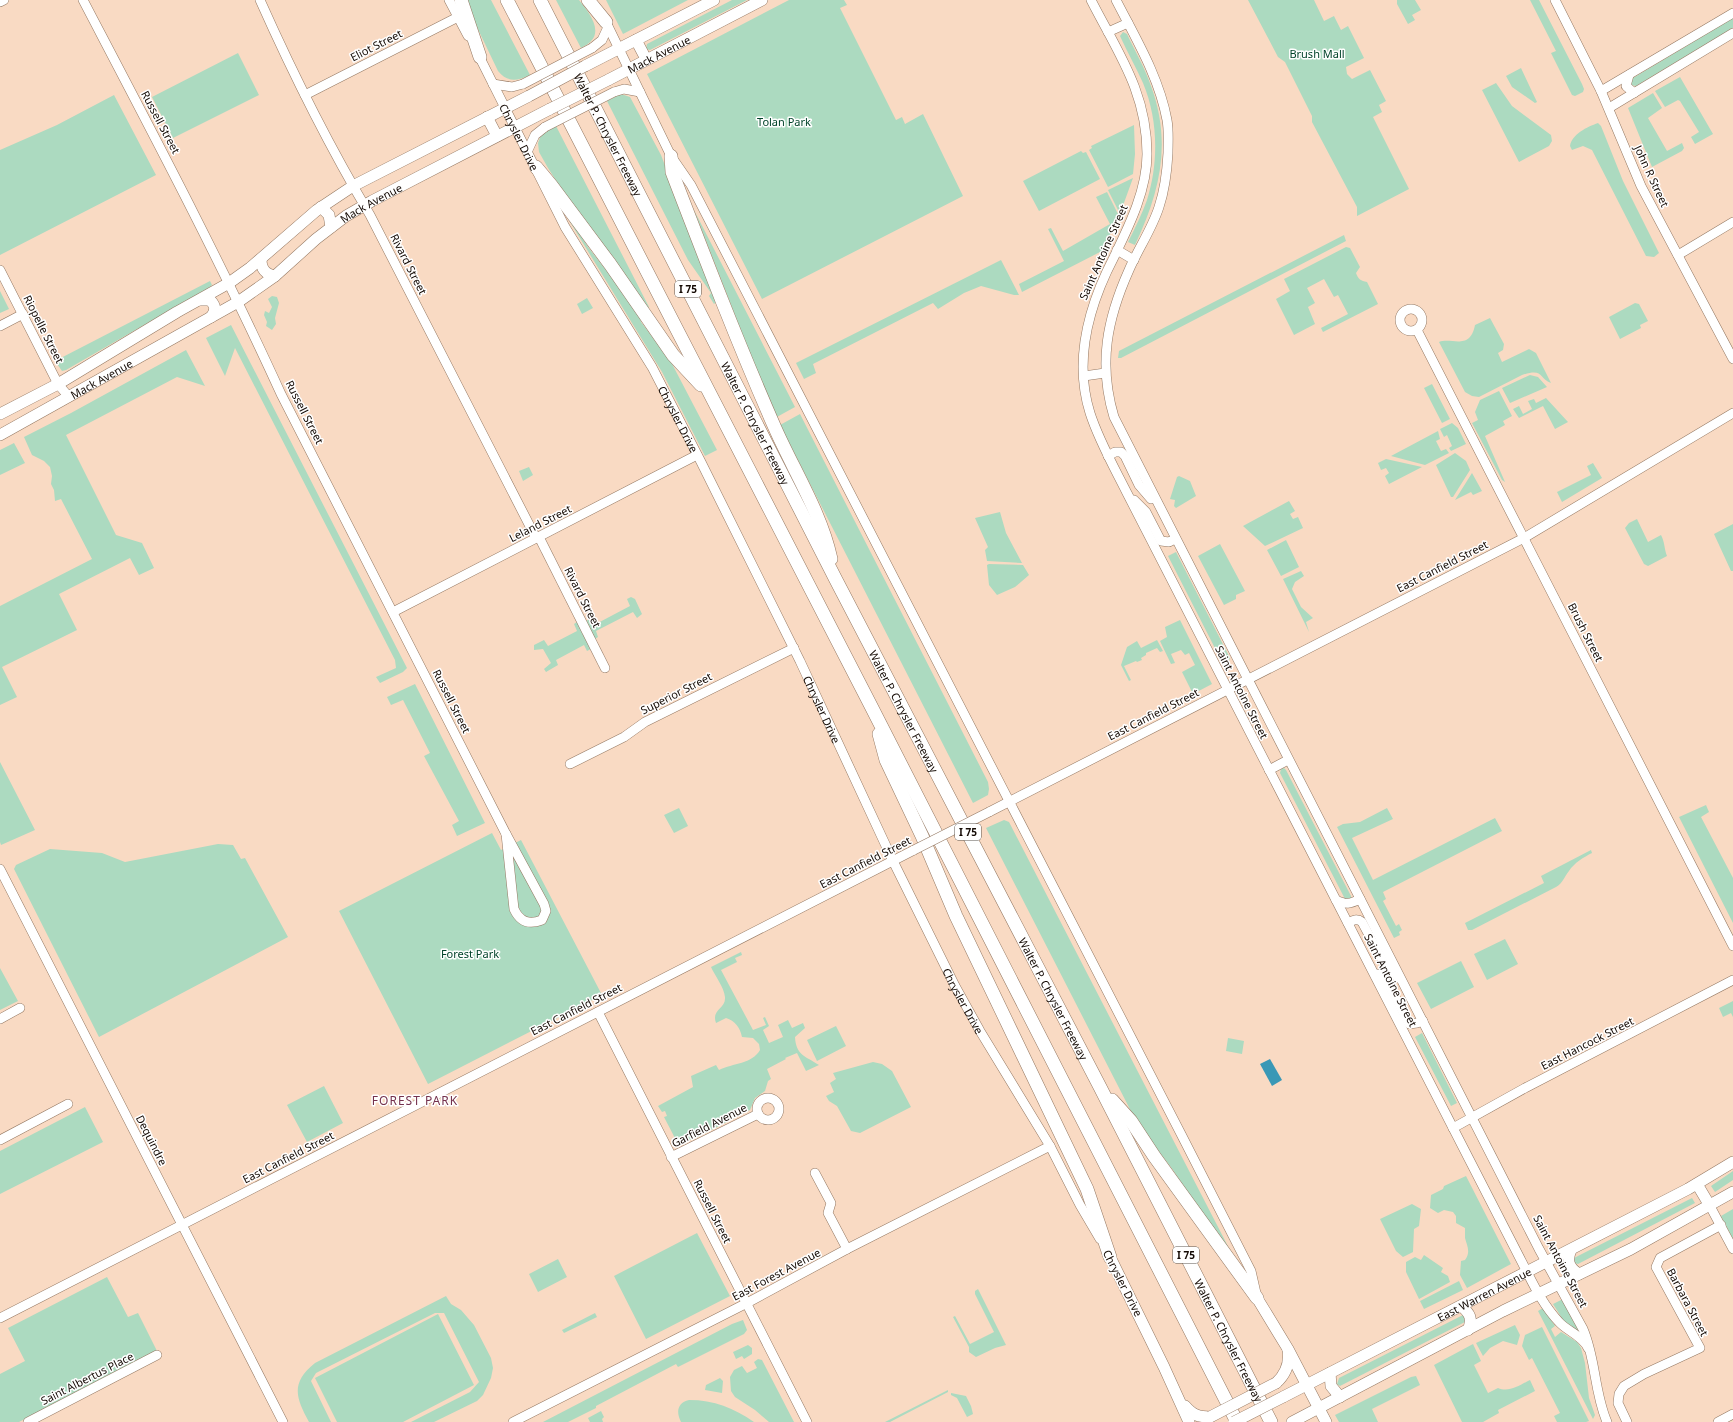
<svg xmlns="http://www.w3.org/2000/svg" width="1733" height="1422" viewBox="0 0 1733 1422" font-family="'Noto Sans',sans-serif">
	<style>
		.green { fill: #acdac0 }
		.water { fill: #3a98b6 }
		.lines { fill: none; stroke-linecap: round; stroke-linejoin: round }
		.minor-casing { stroke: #947862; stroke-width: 10 }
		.major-casing { stroke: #947862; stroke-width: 12 }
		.highway-casing { stroke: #947862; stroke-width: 14 }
		.minor { stroke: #fff; stroke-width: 9 }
		.major { stroke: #fff; stroke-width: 11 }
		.highway { stroke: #fff; stroke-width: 13 }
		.minor-bridge-casing { stroke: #947862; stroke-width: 10; stroke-linecap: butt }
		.major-bridge-casing { stroke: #947862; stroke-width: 12; stroke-linecap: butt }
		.minor-bridge { stroke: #fff; stroke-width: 9 }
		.major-bridge { stroke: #fff; stroke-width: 11 }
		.labels { text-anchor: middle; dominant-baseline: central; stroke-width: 3; stroke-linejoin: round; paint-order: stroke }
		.shield { fill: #fff; stroke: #5a544f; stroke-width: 1 }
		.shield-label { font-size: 10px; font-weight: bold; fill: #140a04 }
		.street-label { font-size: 11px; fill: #140a04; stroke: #fff }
		.park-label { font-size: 11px; fill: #004329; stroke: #fff }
		.neighbourhood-label { font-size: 12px; letter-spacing: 1px; fill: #74314d; stroke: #fff }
	</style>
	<rect width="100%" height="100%" fill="#f9dac3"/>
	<path class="green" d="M467 0H491L530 75C517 81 508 83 498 71L474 21Z
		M556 0H579C587 10 603 29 591 41 589 44 584 46 581 48Z
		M606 0H688L623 34Z
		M732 0H747L650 50 646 49 647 44Z
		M789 0H844L847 5 840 8 896 120 902 117 905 124 923 114 963 196 762 299 647 74Z
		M1248 0H1314L1324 21 1334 16 1341 30 1348 26 1364 58 1346 67 1347 74 1352 79 1370 70 1386 101 1379 105 1382 112 1373 117 1409 189 1357 216V207L1312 122V116L1285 62 1278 57Z
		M1397 0H1415L1421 10 1412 15 1415 20 1408 24 1397 4Z
		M1530 0H1539L1582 84 1584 89 1583 92 1575 96 1572 95 1551 53 1556 51Z
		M1733 18V28L1636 86 1631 85V80L1633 78Z
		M1123 32 1127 34C1135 51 1145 68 1151 86 1172 143 1160 192 1135 245L1128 242C1135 228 1142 214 1147 200 1159 162 1158 119 1143 83 1136 67 1127 52 1120 36Z
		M238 53 259 95 173 138 152 97Z
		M1521 68 1537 102 1535 103 1512 87 1506 76Z
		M1680 77 1713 134 1695 144 1691 137 1699 132 1680 101 1678 100 1665 107 1655 91Z
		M1496 83 1512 106 1551 135 1552 141 1549 146 1519 162 1482 90Z
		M1653 93 1662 108 1648 118 1667 151 1682 143 1684 148 1682 151 1652 167 1628 108Z
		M621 94 630 97 661 155 717 301 714 304 709 296 711 293 688 260 607 101Z
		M114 95 156 175 0 255V150L57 125Z
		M1598 123 1601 126 1623 181 1659 253 1654 257 1646 256 1592 150 1583 146 1572 150 1570 146C1572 134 1587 127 1598 123Z
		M1134 125 1135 154 1133 174 1108 187 1089 150 1092 148 1091 146Z
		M556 126 649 307 646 308 566 196 548 168 539 152 538 143 541 135Z
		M1081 151 1083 153 1086 152 1100 179 1039 211 1023 181Z
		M1133 178 1121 211 1119 212 1108 190Z
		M1107 192 1119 216 1102 251 1022 292 1019 284 1064 261 1048 229 1051 228 1063 251 1110 224 1096 197Z
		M694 210 795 407 775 418Z
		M572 221 588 247 639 312 641 322 670 360 717 450 705 456 662 372 570 222Z
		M1344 235 1346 241 1121 358H1118L1119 351Z
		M1346 247 1350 248 1360 267 1356 273C1358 279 1361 281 1367 282L1378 304 1323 332 1321 328 1348 314 1338 295 1334 297 1324 279 1307 288 1315 303 1308 307 1315 324 1294 335 1276 299 1290 291 1284 279Z
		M1001 260 1019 295H1014L981 286 964 293 938 309 933 303 813 364 816 373 804 379 796 363Z
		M210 281 212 285 210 287 66 370 62 371 55 361Z
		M0 291 9 309 0 313Z
		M272 296 277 297 279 303 275 318 276 324 272 330 266 326 267 322 264 315 265 311 269 313 272 307 268 299Z
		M587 298 593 308 582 314 577 304Z
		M1635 303 1639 304 1648 321 1640 325 1641 328 1620 339 1609 317Z
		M1490 318 1504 344 1503 350 1498 353 1502 362 1529 349 1536 353 1551 383C1538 378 1544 368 1522 375L1479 397 1472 396 1465 392 1439 342C1452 337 1470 351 1475 325Z
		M231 325 407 668 403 672 380 683 376 677 396 668 395 660 235 348 225 376 206 338Z
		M186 350 205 386 177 377 66 435 116 535 142 543 154 568 139 575 130 558 59 594 77 630 2 667 17 697 0 705V606L92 559 61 499 55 501 54 490 51 484 52 476 50 467 44 461 32 455 24 437 71 413Z
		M1530 375 1538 377 1547 387 1510 403 1502 388Z
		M1432 384 1450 419 1442 423 1424 388Z
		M1499 391 1512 416 1503 421 1505 425 1485 436 1505 482 1502 480 1472 423 1478 420 1475 412 1480 400Z
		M1546 398 1568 422 1555 429 1543 406 1519 418 1513 409 1519 406 1523 414 1532 409 1528 401 1534 399 1536 403Z
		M800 414 988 782 989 789 988 795 973 803 780 425Z
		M1452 423 1458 428 1466 444 1451 451 1449 448 1452 446 1447 435 1444 437 1440 429Z
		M1438 431 1440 439 1436 441 1441 451 1446 449 1449 453 1425 465 1391 456Z
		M14 443 25 463 0 475V450Z
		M1455 453 1466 461 1470 470 1453 497H1451L1436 465Z
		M1386 459 1422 467 1389 484 1385 476 1389 473 1386 468 1381 470 1378 463Z
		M1593 463 1602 478 1562 502 1557 492 1591 475 1587 466Z
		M529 467 533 475 523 481 519 471Z
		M1472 473 1482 491 1473 495 1471 492 1455 500Z
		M1179 476 1190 481 1196 496 1176 508 1174 506 1175 500 1170 499 1177 477Z
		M1289 501 1295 511 1290 514 1293 519 1298 517 1303 528 1265 546 1243 526Z
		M1000 512 1006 533 1022 563 987 561 985 550 988 547 975 518Z
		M1637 519 1648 542 1661 535C1665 543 1664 548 1667 556L1648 566 1644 564 1625 528 1629 523Z
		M1733 524V571H1731L1714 534Z
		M1286 540 1299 567 1281 576 1267 550Z
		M1220 544 1245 591 1236 595V599L1224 605 1198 556Z
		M1176 552 1230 658 1228 662 1224 663 1221 660 1168 556Z
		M989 564 1023 565 1029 575 1015 587 997 595 989 585 987 565Z
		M1301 571 1304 576 1295 582 1292 589 1301 607 1313 618 1306 622 1309 632 1283 579Z
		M631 597 635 599 642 614 637 618 633 612 596 631 598 637 595 639 586 621 590 619 594 625 630 606 627 599Z
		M1180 620 1212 684 1193 694 1182 672 1195 665 1189 653 1185 655 1181 650 1171 654 1175 663 1171 664 1160 641 1167 637 1165 627Z
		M577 622 591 649 587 651 584 645 556 660 558 665 546 672 544 669 551 663 543 649 534 650V645L544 640 548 646 577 631 574 624Z
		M1157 640 1163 651 1160 652 1157 648 1146 653V655L1141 658 1142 660 1137 662 1136 661 1124 666 1131 680 1129 681 1121 665 1127 647 1137 641 1141 648Z
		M415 684 485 823 457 836 452 825 459 821 424 756 430 753 403 700 391 705 387 697Z
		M0 762 35 830 1 845 0 842Z
		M1284 768 1286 770 1351 896V899H1345L1280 773 1281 769Z
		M1706 805 1709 812 1701 817 1733 878V923L1679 817Z
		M679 808 688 826 674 833 664 815Z
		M1387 808 1393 819 1352 838 1373 880 1495 818 1502 831 1383 892 1386 899 1383 901 1396 926 1399 924 1402 930 1399 932 1400 935 1394 938 1337 827 1343 824 1360 822Z
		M1004 820 1009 822 1233 1256 1210 1229 1173 1170 1137 1123 986 828Z
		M492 833 501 850 521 840 602 995 428 1084 339 911Z
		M218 844 233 845 241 859 245 858 288 937 99 1037 14 869 16 865 50 849 102 853 125 862Z
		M1591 850 1592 853C1584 857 1574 863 1569 871 1564 877 1563 883 1556 887L1472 930H1468L1465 923 1544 883 1541 876Z
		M1505 939 1518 964 1487 980 1474 954Z
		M741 952 742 955 735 958 737 962 721 970 753 1030 766 1025 763 1018 765 1017 769 1026 763 1030 769 1043 783 1037 778 1025 788 1020 792 1028 803 1023 805 1028 795 1037C796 1055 805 1056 819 1065L806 1071 797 1053 785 1058 786 1059 767 1069 771 1079 768 1081 765 1091 755 1098 750 1110 698 1137 678 1144 664 1117 667 1116 665 1111 662 1112 658 1106 693 1087 691 1076 716 1065 719 1070C733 1063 752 1064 760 1050L759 1044 753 1038 742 1037C740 1027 735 1021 726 1018L716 1023C711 1009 726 1009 725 997 724 987 715 976 711 967Z
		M1461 961 1474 987 1431 1009 1417 983Z
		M0 968 18 1001 0 1010Z
		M1733 1001V1017L1731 1013 1723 1017 1719 1008Z
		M836 1026 846 1046 817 1061 807 1040Z
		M1422 1033 1457 1103 1451 1106 1415 1037Z
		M1228 1038 1244 1041 1242 1054 1226 1051Z
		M873 1062 882 1064 892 1071 911 1107 860 1133 851 1131 837 1106 829 1101 826 1096 834 1092 830 1083 836 1079 833 1073Z
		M324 1086 343 1123 307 1142 287 1105Z
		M85 1107 103 1142 0 1194V1151Z
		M1733 1171V1180L1715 1192 1711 1186Z
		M1466 1176 1511 1264 1467 1288 1460 1275 1461 1261 1465 1260C1471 1252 1467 1246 1465 1238 1465 1235 1465 1231 1465 1228L1456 1223V1216L1453 1212 1444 1210 1438 1213 1430 1208 1431 1195 1443 1189 1444 1186Z
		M1692 1198 1695 1203 1578 1264 1574 1263V1258Z
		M1412 1204 1421 1209 1419 1226 1414 1229 1413 1252 1403 1257 1396 1251 1380 1219Z
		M1733 1209V1239L1721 1216Z
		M697 1233 730 1296 646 1339 614 1276Z
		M1424 1255 1443 1268 1441 1272 1448 1276 1450 1282 1419 1299 1406 1272V1262L1415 1257 1421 1260Z
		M558 1259 567 1277 538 1292 529 1274Z
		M107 1277 128 1317 138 1313 157 1351 19 1422H0V1374L25 1361 8 1328Z
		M1459 1281 1463 1290 1424 1309 1420 1301Z
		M978 1289 1006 1345 995 1348 976 1357 969 1352V1347L953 1317 955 1316 970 1344 994 1332 975 1294V1291Z
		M446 1296 451 1304 461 1310 474 1325 491 1358 493 1368 491 1378 483 1395 477 1401 434 1422H411L470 1392 479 1382 444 1313H435L316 1373 311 1381 331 1422H309C296 1398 290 1383 315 1363Z
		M1563 1299 1578 1329V1331L1565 1323 1553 1304Z
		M1543 1308 1555 1326 1551 1329 1555 1337 1561 1332 1577 1342 1581 1348 1585 1363 1589 1398 1595 1415 1593 1419 1538 1311Z
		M595 1313 597 1317 564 1333 562 1330Z
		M438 1314 474 1385 403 1422H337L315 1378Z
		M1463 1315 1467 1316 1465 1322 1340 1386 1337 1384 1339 1378Z
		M743 1320 747 1330 744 1334 678 1367 676 1364 596 1406V1408L568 1422H543L732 1324Z
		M1515 1325 1520 1335 1517 1345 1503 1341 1490 1348 1483 1356 1476 1343Z
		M1542 1327 1589 1421 1586 1422H1557L1554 1416 1560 1413 1532 1358 1529 1360 1522 1346 1525 1335Z
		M1473 1344 1481 1361 1474 1365 1488 1393 1498 1388C1509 1393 1520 1385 1530 1380L1535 1391 1498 1410 1499 1413 1483 1422H1462L1434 1365Z
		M748 1345 752 1348V1354L744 1359 742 1356 736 1359 733 1352Z
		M758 1359 762 1360 794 1422H769L755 1410 735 1397 731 1391 730 1377 734 1370 742 1366 747 1373 757 1368 754 1362Z
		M1416 1376 1420 1385 1372 1409 1378 1422H1339L1335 1415 1411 1377Z
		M720 1378 723 1381 722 1393 705 1390 706 1385Z
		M948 1390V1392L890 1422H885Z
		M951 1393 966 1396 971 1406 973 1414 967 1417 957 1398 951 1395Z
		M689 1400C714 1400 734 1408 754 1422H681C676 1412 677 1403 689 1400Z
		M601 1411 604 1417 602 1419 603 1422H590L588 1418Z"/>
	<path class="water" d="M1270 1059 1282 1080 1272 1086 1260 1064Z"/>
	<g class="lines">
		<g class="minor-casing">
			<g id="minor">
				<path d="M83 0C151 130 220 260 281 394L506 834"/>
				<path d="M260 0C293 74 329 146 370 215L536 538"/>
				<path d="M449 0 468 36"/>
				<path d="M1091 0C1118 53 1147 92 1147 154 1147 190 1129 226 1114 257 1089 305 1073 359 1090 413 1099 441 1114 467 1127 493L1527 1272C1536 1290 1545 1307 1559 1322 1567 1331 1583 1336 1588 1348"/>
				<path d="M1116 0C1136 39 1159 77 1167 120 1169 131 1168 142 1168 153 1167 172 1165 189 1159 207 1152 229 1138 249 1129 270 1107 319 1098 364 1114 417L1539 1249 1583 1329C1596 1359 1594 1392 1607 1422"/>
				<path d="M1555 0 1601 91 1641 186 1733 359"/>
				<path d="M0 2 4 0"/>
				<path d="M604 18 671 156 691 185 1181 1134 1251 1271 1256 1293"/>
				<path d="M1108 32 1128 23"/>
				<path d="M592 48 602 40 608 27"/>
				<path id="s1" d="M477 52 565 227 652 367 701 462 800 661 893 861 955 986 980 1031 1050 1146 1080 1205 1100 1239"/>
				<path d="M1629 75 1626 86 1634 93"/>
				<path d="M493 84 512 87 523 84"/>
				<path d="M1601 91 1733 13"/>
				<path d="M614 92 624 89 640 92"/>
				<path d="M305 95 458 17"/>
				<path d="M1609 108 1733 33"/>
				<path d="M528 150 535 135 545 127"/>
				<path d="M1117 250 1134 260"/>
				<path d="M1678 255 1733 222"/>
				<path d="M0 270 58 384 69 397"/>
				<circle cx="1411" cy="320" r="11"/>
				<path d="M0 326 23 314"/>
				<path d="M1417 330 1733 946"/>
				<path d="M1084 376 1105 373"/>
				<path d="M1108 456 1115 452H1121L1125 456 1139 485 1151 499"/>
				<path d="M1134 500 1146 512 1161 541 1169 542 1175 539"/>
				<path d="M539 537 605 668"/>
				<path d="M393 612 697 455"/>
				<path d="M570 764 624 737 645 722 794 648"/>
				<path d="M1269 770 1288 760"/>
				<path d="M989 812 1524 538 1733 413"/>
				<path d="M506 834 544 904 546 911 542 920C529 925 520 922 514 909Z"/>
				<path d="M0 869 283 1422"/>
				<path d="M1336 900C1346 905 1350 904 1360 899"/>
				<path d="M1348 923C1353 920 1357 918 1362 922L1385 965 1398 978"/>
				<path d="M1378 974 1390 987 1409 1024 1417 1023 1423 1021"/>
				<path d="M598 1012 807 1422"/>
				<path d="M0 1019 20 1008"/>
				<circle cx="768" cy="1109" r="11"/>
				<path d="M1453 1128 1525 1088 1733 980"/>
				<path d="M0 1140 68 1104"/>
				<path d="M671 1157 758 1114"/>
				<path d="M815 1173 831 1203 828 1213 847 1249"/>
				<path d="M1710 1206 1733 1249"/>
				<path d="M0 1318 914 850"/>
				<path d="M28 1422 157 1355"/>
				<path d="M513 1422 747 1303 847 1249 1050 1146"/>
				<path d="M1627 1422 1618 1403 1619 1394 1624 1386 1644 1374 1700 1348 1656 1267 1660 1258 1721 1225"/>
				<path d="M1718 1422 1733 1414"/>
			</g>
		</g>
		<g class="major-casing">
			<g id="major">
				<path d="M636 40 646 59"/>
				<path d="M585 66 714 0"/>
				<path id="s2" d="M608 80 762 0"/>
				<path d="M487 117 497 136"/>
				<path d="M321 207 329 215 331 227"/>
				<path d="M261 259C261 269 265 274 275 276"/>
				<path d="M200 300H210C216 306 216 310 211 317"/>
				<path d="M0 414 58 384 177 312 229 283 250 268 317 210 353 186 529 96"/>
				<path id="s3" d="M0 435 238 302 275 276 316 239 346 216 372 201 550 109"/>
				<path d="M1697 1184 1710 1206"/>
				<path d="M1571 1250C1566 1261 1569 1268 1579 1274"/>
				<path d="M1110 1257 1164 1367 1189 1422"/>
				<path d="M1257 1298 1288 1349 1326 1422"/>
				<path d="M1461 1306C1470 1313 1473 1319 1468 1330"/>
				<path d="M1330 1373 1331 1386 1340 1397"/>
				<path d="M1276 1383C1286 1374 1290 1363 1288 1350"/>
				<path id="s4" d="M1283 1397 1688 1189 1733 1162"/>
				<path d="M1185 1406C1193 1415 1198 1417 1210 1417"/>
				<path d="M1292 1422 1503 1311 1631 1249 1733 1192"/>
			</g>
		</g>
		<g class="highway-casing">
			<g id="highway">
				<path d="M461 0 480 57"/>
				<path d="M507 0 871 706 1237 1422"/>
				<path id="s5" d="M540 0 835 578 1100 1087 1271 1422"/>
				<path d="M588 0 606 22"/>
				<path d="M671 156 672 172C705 258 738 344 775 428 794 471 821 513 831 559"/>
				<path d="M536 167 551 185 610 264 673 355 701 385"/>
				<path d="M879 734 886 760 922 836 956 916 1087 1189 1110 1257"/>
				<path d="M1112 1100 1131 1121 1154 1156 1257 1298"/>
			</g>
		</g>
		<use href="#minor" class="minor"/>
		<use href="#major" class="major"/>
		<use href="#highway" class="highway"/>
		<g class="minor-bridge-casing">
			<path id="minor-bridge" d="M523 84 592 48
				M545 127 614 92
				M914 850 989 812"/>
		</g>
		<g class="major-bridge-casing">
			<path id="major-bridge" d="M529 96 585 66
				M550 109 608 80
				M1210 1417 1276 1383
				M1234 1422 1283 1397"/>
		</g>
		<use href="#minor-bridge" class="minor-bridge"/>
		<use href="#major-bridge" class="major-bridge"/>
	</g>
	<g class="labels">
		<g class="shield">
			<rect x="675" y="281" width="26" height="16" rx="3"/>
			<rect x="955" y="824" width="26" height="16" rx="3"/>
			<rect x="1173" y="1247" width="26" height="16" rx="3"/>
		</g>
		<g class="shield-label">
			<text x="688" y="289">I 75</text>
			<text x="968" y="832">I 75</text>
			<text x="1186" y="1255">I 75</text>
		</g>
		<g class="street-label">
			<text transform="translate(376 45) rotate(-27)">Eliot Street</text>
			<text stroke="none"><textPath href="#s2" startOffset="57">Mack Avenue</textPath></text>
			<text transform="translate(161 122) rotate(62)">Russell Street</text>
			<text stroke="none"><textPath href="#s5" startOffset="151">Walter P. Chrysler Freeway</textPath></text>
			<text stroke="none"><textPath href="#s1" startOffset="95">Chrysler Drive</textPath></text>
			<text transform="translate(1652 176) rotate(65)">John R Street</text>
			<text stroke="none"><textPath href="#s3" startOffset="439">Mack Avenue</textPath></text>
			<text transform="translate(1103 252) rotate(-66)">Saint Antoine Street</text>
			<text transform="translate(409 264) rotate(63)">Rivard Street</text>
			<text transform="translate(44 329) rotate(63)">Riopelle Street</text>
			<text stroke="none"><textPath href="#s3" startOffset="116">Mack Avenue</textPath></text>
			<text transform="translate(305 412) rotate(63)">Russell Street</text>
			<text stroke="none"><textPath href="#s1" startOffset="419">Chrysler Drive</textPath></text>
			<text stroke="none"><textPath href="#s5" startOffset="475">Walter P. Chrysler Freeway</textPath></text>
			<text transform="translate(540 523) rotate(-27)">Leland Street</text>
			<text transform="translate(1442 566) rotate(-27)">East Canfield Street</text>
			<text transform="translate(583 597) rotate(63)">Rivard Street</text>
			<text transform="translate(1586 632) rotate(63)">Brush Street</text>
			<text transform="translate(1242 692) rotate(63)">Saint Antoine Street</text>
			<text transform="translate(676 693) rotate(-27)">Superior Street</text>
			<text transform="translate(452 701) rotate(63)">Russell Street</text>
			<text stroke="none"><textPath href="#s1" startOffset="743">Chrysler Drive</textPath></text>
			<text stroke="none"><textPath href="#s5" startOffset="799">Walter P. Chrysler Freeway</textPath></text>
			<text transform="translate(1153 714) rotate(-27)">East Canfield Street</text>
			<text transform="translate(865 862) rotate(-27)">East Canfield Street</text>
			<text transform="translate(1391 980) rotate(63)">Saint Antoine Street</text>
			<text stroke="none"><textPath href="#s5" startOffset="1123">Walter P. Chrysler Freeway</textPath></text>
			<text stroke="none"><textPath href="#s1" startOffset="1067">Chrysler Drive</textPath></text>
			<text transform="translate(576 1009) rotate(-27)">East Canfield Street</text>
			<text transform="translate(1587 1043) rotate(-27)">East Hancock Street</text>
			<text transform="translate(709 1125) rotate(-27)">Garfield Avenue</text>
			<text transform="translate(152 1140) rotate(63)">Dequindre</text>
			<text transform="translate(288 1157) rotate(-27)">East Canfield Street</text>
			<text transform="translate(713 1211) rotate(63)">Russell Street</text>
			<text transform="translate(1561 1261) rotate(62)">Saint Antoine Street</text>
			<text transform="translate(776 1274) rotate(-28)">East Forest Avenue</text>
			<text transform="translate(1123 1283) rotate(63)">Chrysler Drive</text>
			<text stroke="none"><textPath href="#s4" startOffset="226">East Warren Avenue</textPath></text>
			<text transform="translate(1688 1302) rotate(62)">Barbara Street</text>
			<text stroke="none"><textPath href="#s5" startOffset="1507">Walter P. Chrysler Freeway</textPath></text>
			<text transform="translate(87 1378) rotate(-27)">Saint Albertus Place</text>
		</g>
		<g class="park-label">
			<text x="1317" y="53">Brush Mall</text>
			<text x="784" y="121">Tolan Park</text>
			<text x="470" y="953">Forest Park</text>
		</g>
		<g class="neighbourhood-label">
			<text x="415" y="1100">FOREST PARK</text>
		</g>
	</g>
</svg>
